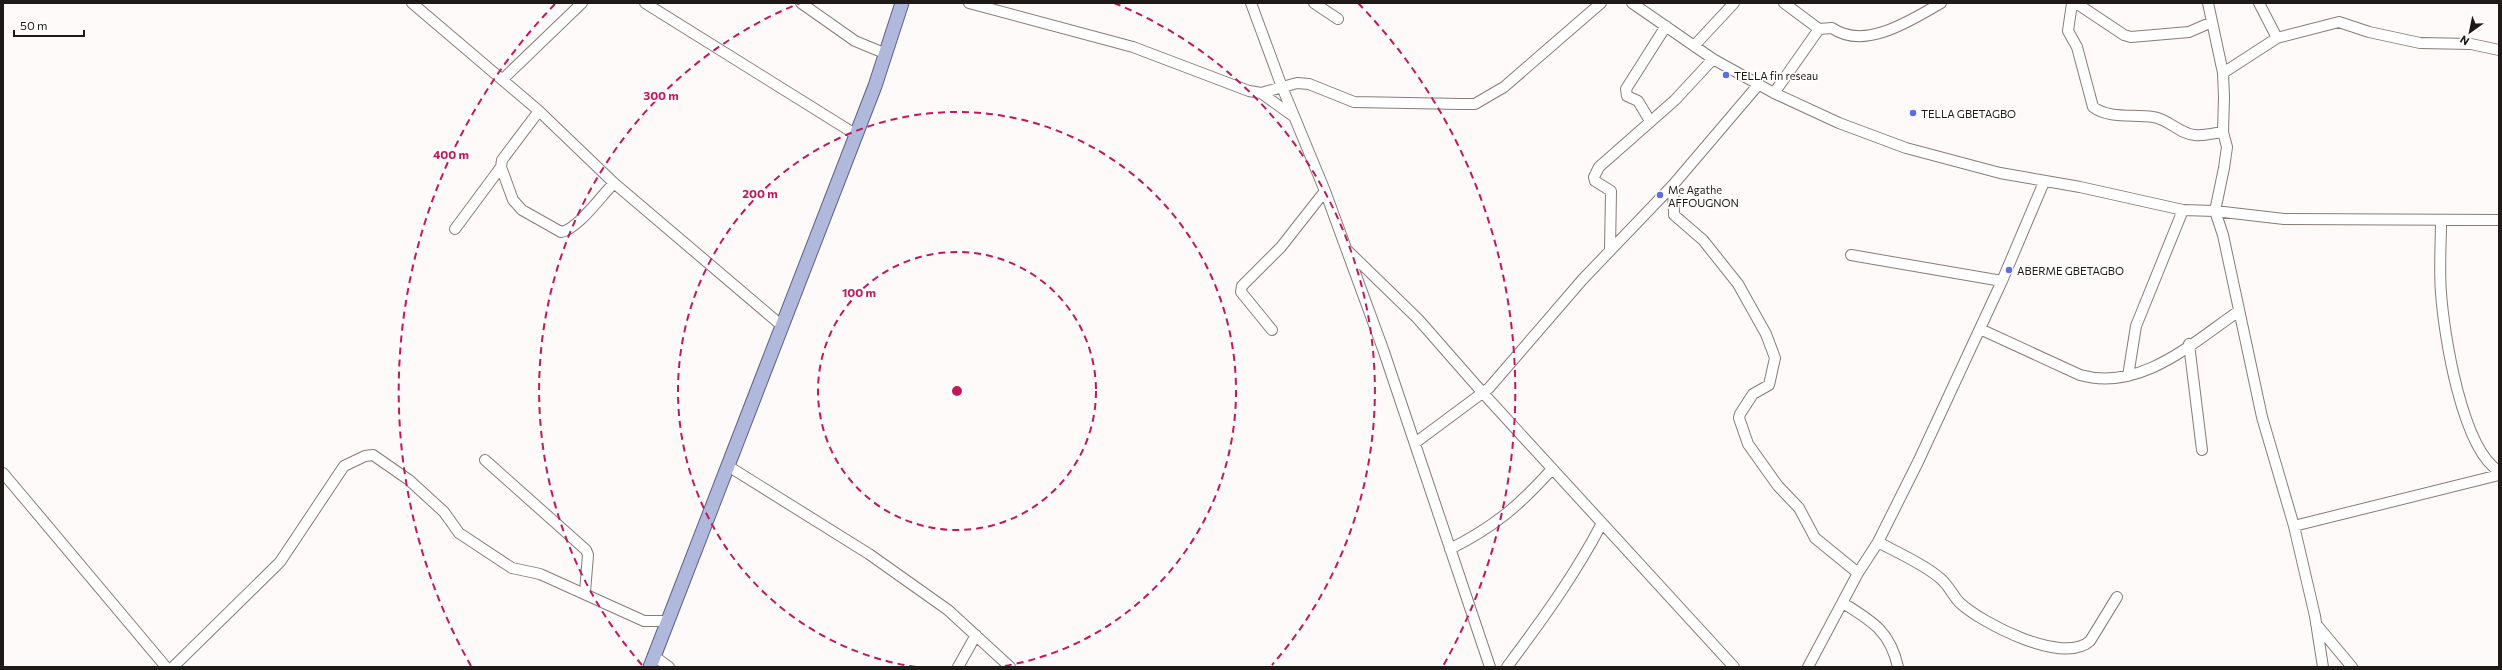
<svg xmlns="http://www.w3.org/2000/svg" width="2502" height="670" viewBox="0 0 2502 670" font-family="Commissioner,sans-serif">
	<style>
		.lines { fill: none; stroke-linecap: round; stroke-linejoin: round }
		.minor-casing { stroke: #887c77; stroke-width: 12 }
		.major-casing { stroke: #5b6288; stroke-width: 15 }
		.minor { stroke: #fff; stroke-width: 10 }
		.major { stroke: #b0b8dc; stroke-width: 13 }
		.ring { fill: none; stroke: #c2185b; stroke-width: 2; stroke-dasharray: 7 5 }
		.poi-dot { fill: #5b6ee5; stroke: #fff; stroke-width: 1.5 }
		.labels { text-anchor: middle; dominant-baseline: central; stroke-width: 3.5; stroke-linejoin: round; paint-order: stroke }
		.poi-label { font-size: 11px; fill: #1f1a18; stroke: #fff; text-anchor: start }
		.centre { fill: #c2185b; stroke: #fff; stroke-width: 2 }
		.ring-label { font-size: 12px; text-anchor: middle; font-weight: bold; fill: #c2185b; stroke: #fff; stroke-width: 3.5; stroke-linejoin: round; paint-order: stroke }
	</style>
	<rect width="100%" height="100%" fill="#fdfaf9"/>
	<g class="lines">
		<g class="minor-casing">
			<path id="minor" d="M412 3 539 111 614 183 781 325
				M645 3 855 134
				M801 3 855 41 884 53
				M969 3 1133 47 1249 91 1261 93 1297 83 1309 84 1354 102 1461 104H1475L1504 87 1601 3
				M1251 3 1282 87 1325 191 1383 349 1490 667
				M1314 3 1338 19
				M1632 3 1713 59 1774 93 1839 123 1906 148 2000 173 2080 187 2183 210 2215 211 2284 219 2499 220
				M1784 3 1819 29
				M2072 3 2068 31 2077 47 2093 107C2109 119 2133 114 2153 117 2169 119 2179 134 2195 135 2204 136 2214 133 2223 132
				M2076 3 2124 35 2131 37 2189 32 2212 22
				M2208 3 2223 73 2224 97 2223 132 2227 147 2224 168 2215 211 2223 235 2262 417 2294 526 2315 616 2323 667
				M2259 3 2277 38
				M1694 46 1734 3
				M2223 73 2277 38 2339 22 2369 32 2420 43 2471 44 2499 50
				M503 79 582 3
				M1261 93 1293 116
				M1774 93 1819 29 1832 28C1865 51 1911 20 1941 3
				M1650 121 1638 101 1627 96 1626 89 1666 26
				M501 167 513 200 522 210 561 232C577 230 602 195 614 183
				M1673 185 1674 215 1703 240 1738 284 1766 334 1775 358 1769 385 1753 394 1740 414 1739 418 1748 444 1778 486 1799 508 1815 538 1858 573
				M2441 220C2441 244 2439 269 2441 293 2444 335 2462 449 2499 471
				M455 229 501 167 502 160 539 111
				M1348 251 1418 319 1482 392 1734 667
				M1610 251 1611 191 1595 181 1594 177 1599 167 1675 100 1713 59
				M1851 255 2002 281
				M1980 329 2080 375C2141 392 2192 343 2239 311
				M1272 330 1241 292 1242 286 1281 247 1325 191
				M2189 344 2202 450
				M2128 376 2136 326 2183 210
				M1415 443 1489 388 1583 279 1673 185 1759 84
				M485 460 586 550 588 555 585 592
				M728 466 869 554 948 610 1010 667
				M3 473 166 667
				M2294 526 2499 475
				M1878 542C1898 553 1924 564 1941 579 1949 586 1953 596 1960 603 1983 624 2063 665 2090 641L2117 597
				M1450 549C1494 527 1520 505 1552 469
				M1843 603C1872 621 1890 631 1898 667
				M2316 624 2352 667
				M654 656 669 667
				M173 667 280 562 344 466 365 456 373 455 409 480 444 512 459 533 512 568 540 574 644 621H665
				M958 667 976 635
				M1507 667C1542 620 1575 575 1602 523
				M1808 667 1858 573 1878 542 1918 462 2002 281 2044 182"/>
		</g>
		<g class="major-casing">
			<path id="major" d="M650 667 875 86 902 3"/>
		</g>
		<use href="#minor" class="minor"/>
		<use href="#major" class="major"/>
	</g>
	<g class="ring">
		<circle cx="957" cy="391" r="139"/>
		<path d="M916 667A279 279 0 1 1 998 667"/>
		<path d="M642 665A418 418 0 0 1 800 3M1114 3A418 418 0 0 1 1272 665"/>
		<path d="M471 666A558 558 0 0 1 556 3M1358 3A558 558 0 0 1 1443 666"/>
	</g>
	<g class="poi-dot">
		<circle cx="1726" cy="75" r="4"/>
		<circle cx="1913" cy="113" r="4"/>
		<circle cx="1660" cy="195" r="4"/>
		<circle cx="2009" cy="270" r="4"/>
	</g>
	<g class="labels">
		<g class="poi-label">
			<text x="1734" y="75">TELLA fin reseau</text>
			<text x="1921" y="113">TELLA GBETAGBO</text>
			<text x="1668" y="189">Me Agathe<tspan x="1668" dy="13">AFFOUGNON</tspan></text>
			<text x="2017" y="270">ABERME GBETAGBO</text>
		</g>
	</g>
	<circle cx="957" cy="391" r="6" class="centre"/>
	<g class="ring-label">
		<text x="661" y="100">300 m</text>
		<text x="451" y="159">400 m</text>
		<text x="760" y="198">200 m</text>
		<text x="859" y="297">100 m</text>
	</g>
	<rect width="2502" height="670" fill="none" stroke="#1f1a18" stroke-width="8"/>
	<g transform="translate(2470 32) rotate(213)" stroke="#ffffff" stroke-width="3" paint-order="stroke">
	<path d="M0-3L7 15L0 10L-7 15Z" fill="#1f1a18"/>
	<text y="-6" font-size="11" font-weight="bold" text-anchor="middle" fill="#1f1a18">N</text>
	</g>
	<path d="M14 30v6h70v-6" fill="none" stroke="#1f1a18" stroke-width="2"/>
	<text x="20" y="30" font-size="12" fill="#1f1a18" stroke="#ffffff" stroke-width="3" paint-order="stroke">50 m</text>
</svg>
